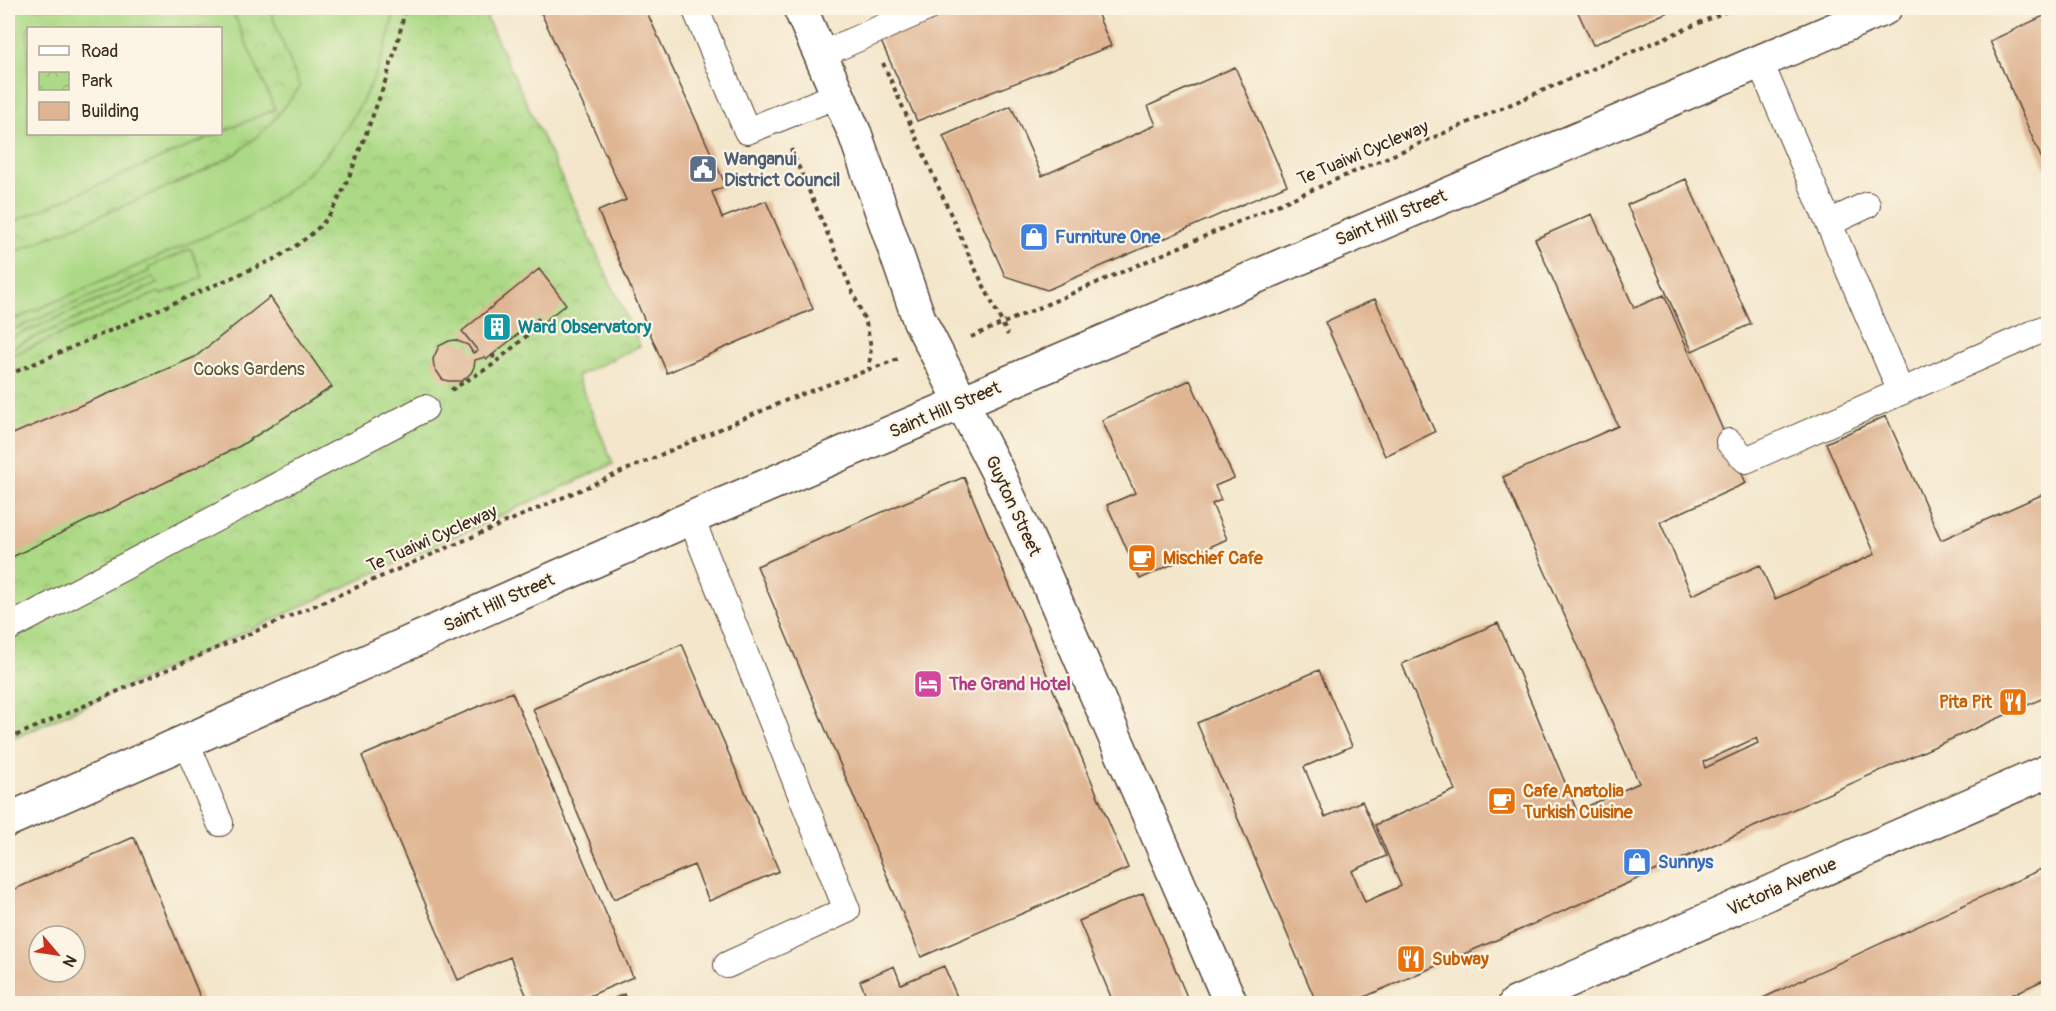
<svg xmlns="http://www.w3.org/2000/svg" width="2056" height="1011" viewBox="0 0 2056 1011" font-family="Pangolin,sans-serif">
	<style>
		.park { fill: url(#park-crowns); stroke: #748252; stroke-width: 1.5; fill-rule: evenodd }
		.pitch { fill: #acd985; stroke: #748252; stroke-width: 1.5 }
		.building { fill: #dfb593; fill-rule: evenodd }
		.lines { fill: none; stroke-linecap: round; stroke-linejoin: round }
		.lane-casing { stroke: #574638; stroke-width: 28 }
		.secondary-casing { stroke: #574638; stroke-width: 36 }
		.path { stroke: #574638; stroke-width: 4; stroke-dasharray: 4.5 4.5; stroke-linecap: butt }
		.lane { stroke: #fff; stroke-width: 26 }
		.secondary { stroke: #fff; stroke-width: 33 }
		.labels { text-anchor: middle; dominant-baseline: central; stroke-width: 4.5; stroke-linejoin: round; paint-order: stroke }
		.street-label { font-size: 18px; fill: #3b2a1e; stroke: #fcf5e5 }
		.service-label { font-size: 18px; font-weight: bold; fill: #4e5e75; stroke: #fcf5e5; text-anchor: start }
		.shop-label { font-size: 18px; font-weight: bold; fill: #366cbe; stroke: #fcf5e5; text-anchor: start }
		.culture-label { font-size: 18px; font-weight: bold; fill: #0d838f; stroke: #fcf5e5; text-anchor: start }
		.park-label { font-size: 18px; fill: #575638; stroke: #fcf5e5 }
		.food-label { font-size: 18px; font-weight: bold; fill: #c56008; stroke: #fcf5e5; text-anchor: start }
		.hotel-label { font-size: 18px; font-weight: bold; fill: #b23c85; stroke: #fcf5e5; text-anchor: start }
	</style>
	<defs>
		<pattern id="park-crowns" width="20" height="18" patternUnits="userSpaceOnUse" patternTransform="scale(1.5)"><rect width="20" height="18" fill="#acd985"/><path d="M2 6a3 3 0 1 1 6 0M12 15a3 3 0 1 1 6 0" fill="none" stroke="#95ba72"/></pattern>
	</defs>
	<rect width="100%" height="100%" fill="#fcf5e5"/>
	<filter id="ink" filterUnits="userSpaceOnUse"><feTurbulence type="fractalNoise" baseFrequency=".0167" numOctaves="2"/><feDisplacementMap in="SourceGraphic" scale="12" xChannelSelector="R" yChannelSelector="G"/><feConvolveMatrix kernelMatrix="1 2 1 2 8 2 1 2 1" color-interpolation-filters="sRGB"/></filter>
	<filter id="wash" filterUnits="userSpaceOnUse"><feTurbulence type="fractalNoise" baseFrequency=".008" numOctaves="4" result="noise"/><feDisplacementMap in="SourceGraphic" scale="24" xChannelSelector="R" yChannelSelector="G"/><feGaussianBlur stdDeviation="1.35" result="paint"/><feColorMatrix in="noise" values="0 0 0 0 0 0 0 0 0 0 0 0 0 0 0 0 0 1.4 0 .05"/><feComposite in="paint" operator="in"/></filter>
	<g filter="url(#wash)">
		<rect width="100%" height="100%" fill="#f3e6ca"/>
		<path class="park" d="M8 8H482L640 346 577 376 613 464 8 741ZM28 28H220V134H28Z"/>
		<path class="pitch" d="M8 8H231L275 109 221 132 220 28H28V134H217L8 224Z
			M269 8H395C383 72 350 138 299 181 282 196 262 208 243 220L8 322V255L195 175 236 154 269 126 300 87Z
			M191 249 203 277 161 295 159 292 8 357V349L157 284 153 277 8 339V332L150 271 149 267Z"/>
		<g id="blocks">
			<path class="building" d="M539 8H645L726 186 712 192 722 218 766 201 813 309 667 373 598 211 626 200Z
				M953 8H1095L1111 46 917 121 879 37Z
				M1576 8H1677L1593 45Z
				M2048 14V173L1990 41Z
				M1235 67 1287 185 1047 290 1005 276 943 136 1011 106 1042 176 1156 125 1148 106Z
				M1686 179 1751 324 1692 351 1627 205Z
				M1592 214 1634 308 1664 295 1746 483 1660 522 1692 595 1760 565 1775 599 1875 554 1826 443 1886 416 1941 540 2048 492V696L1612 890 1348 1004H1317L1197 723 1319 670 1352 746 1304 767 1325 817 1362 801 1386 856 1352 871 1365 902 1401 886 1375 825 1455 790 1402 664 1498 623 1577 811 1639 783 1503 477 1618 426 1535 239ZM1756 738 1758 743 1705 768 1703 762Z
				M539 269 566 304 542 323 538 318 487 359 485 357 475 360 474 367 471 373 462 381H448L442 379 434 367 433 359 439 346 449 341 455 340 468 345 473 353 478 351 462 331Z
				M270 297 332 387 240 446 8 559V436L195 357Z
				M1375 299 1435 432 1385 456 1325 322Z
				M1190 380 1234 478 1215 486 1221 500 1212 504 1227 539 1140 579 1107 505 1135 493 1102 420Z
				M964 477 1128 868 921 957 757 566Z
				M682 644 779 871 709 901 694 865 614 899 533 709Z
				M512 692 633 977 571 1004H530L510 957 458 980 362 756Z
				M134 837 203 1004H8V892ZM39 936H75V972H39Z
				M2048 866V978L1992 1004H1750Z
				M1143 893 1190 1004H1114L1079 921Z
				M894 966 901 984 944 966 960 1004H870L860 981Z
				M624 994 628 1004H602Z"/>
		</g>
	</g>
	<g filter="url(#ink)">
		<use href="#blocks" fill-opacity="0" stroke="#574638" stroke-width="1.5"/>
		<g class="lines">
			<g class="lane-casing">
				<path id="lane" d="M695 8 747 131 838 95
					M820 55 927 8
					M1759 60 1901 392
					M1829 223 1867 205
					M1729 442 1746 460 2048 327
					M691 518 847 910 727 965
					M8 628 425 408
					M186 742 220 823"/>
			</g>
			<g class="secondary-casing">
				<path id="secondary" d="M800 8 855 134 919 319 997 471 1044 574 1231 1004
					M8 820 691 518 1885 8
					M1515 1004 2048 771"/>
			</g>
			<path class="path" d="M883 63 972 262 1008 335
				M791 149 866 323 871 347 869 369
				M971 337 1734 8
				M493 354 494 363
				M8 375 277 258C294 247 314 235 327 218 344 194 353 166 364 139 380 96 397 54 405 8
				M451 390 491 366 542 323
				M8 739 789 399 898 359"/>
			<use href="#lane" class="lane"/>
			<use href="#secondary" class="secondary"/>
		</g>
	</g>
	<defs>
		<g id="civic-square" transform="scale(1.5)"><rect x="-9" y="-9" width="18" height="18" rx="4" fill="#5c6f8a" stroke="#fcf5e5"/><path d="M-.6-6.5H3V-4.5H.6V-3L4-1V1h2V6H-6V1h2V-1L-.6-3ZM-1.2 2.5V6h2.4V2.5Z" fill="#fff"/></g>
		<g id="shop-square" transform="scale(1.5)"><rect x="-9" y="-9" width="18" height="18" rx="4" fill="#3f7fe0" stroke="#fcf5e5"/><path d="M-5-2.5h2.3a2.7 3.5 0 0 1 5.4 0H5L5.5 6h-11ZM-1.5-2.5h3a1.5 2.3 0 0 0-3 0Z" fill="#fff"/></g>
		<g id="building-square" transform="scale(1.5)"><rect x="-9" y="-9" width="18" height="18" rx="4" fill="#0f9aa8" stroke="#fcf5e5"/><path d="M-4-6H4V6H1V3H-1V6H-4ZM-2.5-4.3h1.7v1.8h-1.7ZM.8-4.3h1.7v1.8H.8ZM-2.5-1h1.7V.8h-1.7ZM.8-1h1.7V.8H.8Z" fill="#fff"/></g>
		<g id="cafe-square" transform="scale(1.5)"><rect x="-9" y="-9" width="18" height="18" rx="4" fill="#e8710a" stroke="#fcf5e5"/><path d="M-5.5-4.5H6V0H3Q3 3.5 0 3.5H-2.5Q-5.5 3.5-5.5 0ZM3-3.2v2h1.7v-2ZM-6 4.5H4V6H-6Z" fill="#fff"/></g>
		<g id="hotel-square" transform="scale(1.5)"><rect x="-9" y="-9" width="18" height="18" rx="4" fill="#d1479c" stroke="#fcf5e5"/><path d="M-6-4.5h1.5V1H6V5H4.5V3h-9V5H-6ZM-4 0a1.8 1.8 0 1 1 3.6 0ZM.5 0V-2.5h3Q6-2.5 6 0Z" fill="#fff"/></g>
		<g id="restaurant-square" transform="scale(1.5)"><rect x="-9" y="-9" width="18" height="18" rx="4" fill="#e8710a" stroke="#fcf5e5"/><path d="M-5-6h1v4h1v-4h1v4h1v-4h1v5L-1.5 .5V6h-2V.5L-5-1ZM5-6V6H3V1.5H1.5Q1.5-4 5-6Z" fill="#fff"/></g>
	</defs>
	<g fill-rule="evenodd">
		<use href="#civic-square" x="703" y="169"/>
		<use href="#shop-square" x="1034" y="237"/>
		<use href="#building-square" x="497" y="327"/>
		<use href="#cafe-square" x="1142" y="558"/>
		<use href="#hotel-square" x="928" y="684"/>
		<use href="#restaurant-square" x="2013" y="702"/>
		<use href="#cafe-square" x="1502" y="801"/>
		<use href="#shop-square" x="1637" y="862"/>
		<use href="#restaurant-square" x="1411" y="959"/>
	</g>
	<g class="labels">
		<g class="street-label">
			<text transform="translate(1363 153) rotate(-23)">Te Tuaiwi Cycleway</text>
			<text transform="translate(1391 218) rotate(-23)">Saint Hill Street</text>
			<text transform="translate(945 410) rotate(-23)">Saint Hill Street</text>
			<text transform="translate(1013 506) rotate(65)">Guyton Street</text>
			<text transform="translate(432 539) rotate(-24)">Te Tuaiwi Cycleway</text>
			<text transform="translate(499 603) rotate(-24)">Saint Hill Street</text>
			<text transform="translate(1782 887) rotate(-24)">Victoria Avenue</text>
		</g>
		<g class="service-label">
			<text x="724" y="159">Wanganui<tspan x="724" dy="21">District Council</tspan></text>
		</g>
		<g class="shop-label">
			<text x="1055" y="237">Furniture One</text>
			<text x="1658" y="862">Sunnys</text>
		</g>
		<g class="culture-label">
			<text x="518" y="327">Ward Observatory</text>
		</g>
		<g class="park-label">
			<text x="249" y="369">Cooks Gardens</text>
		</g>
		<g class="food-label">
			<text x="1163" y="558">Mischief Cafe</text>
			<text x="1992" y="702" text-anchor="end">Pita Pit</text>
			<text x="1523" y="791">Cafe Anatolia<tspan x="1523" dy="21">Turkish Cuisine</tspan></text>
			<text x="1432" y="959">Subway</text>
		</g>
		<g class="hotel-label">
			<text x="949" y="684">The Grand Hotel</text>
		</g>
	</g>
	<rect width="2056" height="1011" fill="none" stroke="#fcf5e5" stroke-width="30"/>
	<rect x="27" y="27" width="195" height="108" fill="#fcf5e5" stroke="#afa495" stroke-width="1.5"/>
	<rect x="39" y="46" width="30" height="9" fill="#ffffff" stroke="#afa495" stroke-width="1.5"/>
	<text x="81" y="57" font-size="18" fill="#3b2a1e">Road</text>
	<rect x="39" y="72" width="30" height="18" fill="url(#park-crowns)" stroke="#afa495" stroke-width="1.5"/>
	<text x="81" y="87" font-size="18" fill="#3b2a1e">Park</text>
	<rect x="39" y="102" width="30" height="18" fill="#dfb593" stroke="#afa495" stroke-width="1.5"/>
	<text x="81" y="117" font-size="18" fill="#3b2a1e">Building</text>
	<g transform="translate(57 954) rotate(119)"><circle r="28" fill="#fcf5e5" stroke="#afa495" stroke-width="1.5"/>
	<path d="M0-4.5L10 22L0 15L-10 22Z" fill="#c8321e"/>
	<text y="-9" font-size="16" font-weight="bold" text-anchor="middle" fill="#3b2a1e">N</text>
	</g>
</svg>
